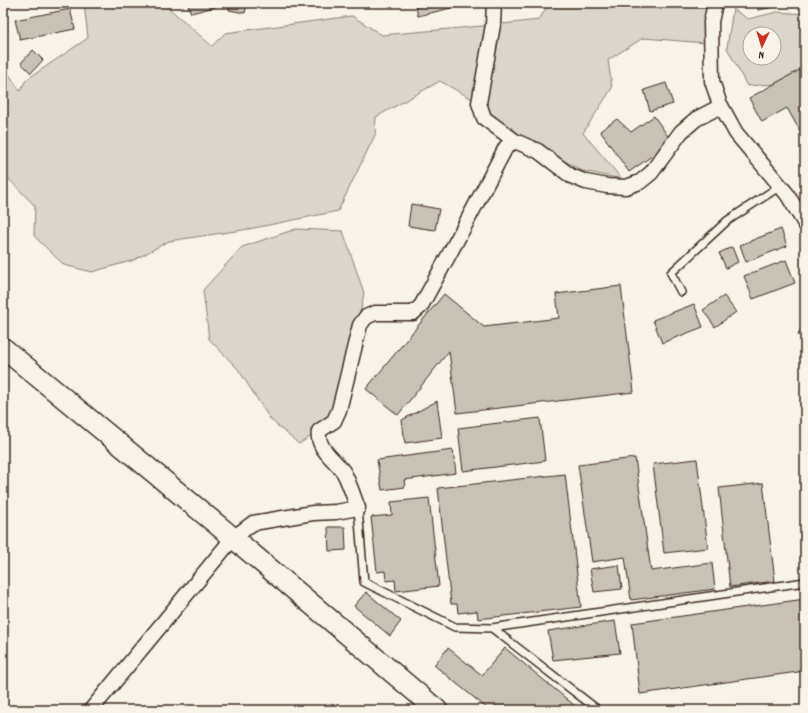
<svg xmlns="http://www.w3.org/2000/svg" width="808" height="713" viewBox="0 0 808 713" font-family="Dekko,sans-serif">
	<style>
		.green { fill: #dbd6cb; stroke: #8b8074; fill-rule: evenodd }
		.building { fill: #c8c1b6; stroke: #3b2a1e }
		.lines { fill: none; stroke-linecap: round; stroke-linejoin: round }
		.lane-casing { stroke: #3b2a1e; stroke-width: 10 }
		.street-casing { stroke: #3b2a1e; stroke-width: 17 }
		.secondary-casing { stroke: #3b2a1e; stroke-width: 23 }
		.lane { stroke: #f7f3e8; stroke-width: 7 }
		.street { stroke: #f7f3e8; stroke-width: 14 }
		.secondary { stroke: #f7f3e8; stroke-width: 20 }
	</style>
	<rect width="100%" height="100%" fill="#f7f3e8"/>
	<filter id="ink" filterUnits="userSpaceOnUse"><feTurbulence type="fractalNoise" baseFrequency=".025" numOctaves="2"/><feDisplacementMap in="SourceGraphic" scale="8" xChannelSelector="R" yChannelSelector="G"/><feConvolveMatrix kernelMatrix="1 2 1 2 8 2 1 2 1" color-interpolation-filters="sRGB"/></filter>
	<g filter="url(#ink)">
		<path class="green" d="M84 3H163L212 46 225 33 352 16 382 35 493 25 539 20 549 3H706V43L643 38 608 60 612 88 583 133 622 179 583 171 517 135 479 103 440 81 376 117 375 135 338 211 249 229 169 241 134 260 92 272 64 265 34 236 35 206 3 173V65L20 91 26 80 88 38Z
			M733 9 748 19 777 12 805 14V67L774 84 747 86 727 48ZM750 34H774V58H750Z
			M296 229 343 231 364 293 353 352 344 388 325 427 299 444 270 419 238 369 209 339 203 290 242 247Z"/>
		<path class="building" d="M187 3H215V7L191 13Z
			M230 3H247L245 13 229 10Z
			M415 3H454L455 7 418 16Z
			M757 3H785V5L758 10Z
			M70 9 75 29 20 40 15 20Z
			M33 50 43 60 31 73 21 63Z
			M805 67V140L787 108 762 122 749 98Z
			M666 83 673 104 650 111 644 90Z
			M654 116 672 142 629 172 600 131 617 119 631 132Z
			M411 204 439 209 435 230 408 226Z
			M781 229 787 246 746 262 740 245Z
			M732 247 738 262 726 268 719 253Z
			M786 260 795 283 753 299 744 276Z
			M621 286 634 392 457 413 449 351 398 415 366 389 444 294 484 327 559 318 556 294Z
			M724 296 736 312 715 327 703 310Z
			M694 304 703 327 662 343 653 320Z
			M805 321V338L798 335Z
			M437 401 442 438 405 443 402 420Z
			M540 418 545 461 463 471 458 428Z
			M453 450 456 473 404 480 405 487 382 490 377 460Z
			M635 458 651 571 712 563 715 589 631 600 625 557 592 562 578 465Z
			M697 459 708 548 664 553 653 464Z
			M565 474 581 607 478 619 477 611 458 613 457 604H451L438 488Z
			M763 483 775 581 730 587 719 488Z
			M429 498 439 586 396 591 395 580 386 581 385 571 377 572 371 517 392 515 391 502Z
			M328 527H345L346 550 329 551Z
			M619 565 622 589 594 592 590 569Z
			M366 592 401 621 390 636 354 606Z
			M805 599V671L640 694 632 623Z
			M615 621 620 653 553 660 548 631Z
			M448 648 482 675 505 648 580 710H489L434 665Z"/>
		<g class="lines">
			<g class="lane-casing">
				<path id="lane" d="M681 292 671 273 727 221 780 186
					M358 508 364 582 455 627 492 628 805 582
					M492 628 598 710"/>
			</g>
			<g class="street-casing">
				<path id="street" d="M494 3 493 25 479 103 484 118 515 141
					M715 3 711 22 712 81 719 102 736 133 787 194 805 224
					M91 710 233 538 253 523 313 513 336 512 358 508C354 498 349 482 344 473 336 460 316 449 319 431L334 421 339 410 360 325 366 317 375 313H413L421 306 464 227 506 147 515 141 538 151 571 176 586 182 607 186 626 187 640 182 651 173 681 132 696 119 721 106"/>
			</g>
			<g class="secondary-casing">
				<path id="secondary" d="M3 348 226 532 437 710"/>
			</g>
			<use href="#lane" class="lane"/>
			<use href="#street" class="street"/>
			<use href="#secondary" class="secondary"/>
		</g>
	</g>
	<rect width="808" height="713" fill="none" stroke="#f7f3e8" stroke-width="16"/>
	<rect x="8" y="8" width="792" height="697" fill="none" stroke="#3b2a1e" stroke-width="1.5" filter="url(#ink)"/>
	<g transform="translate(762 46) rotate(184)"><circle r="19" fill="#f7f3e8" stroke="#aca397"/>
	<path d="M0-3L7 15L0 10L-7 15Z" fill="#c8321e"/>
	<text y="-6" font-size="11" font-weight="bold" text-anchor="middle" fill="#3b2a1e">N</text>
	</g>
</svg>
